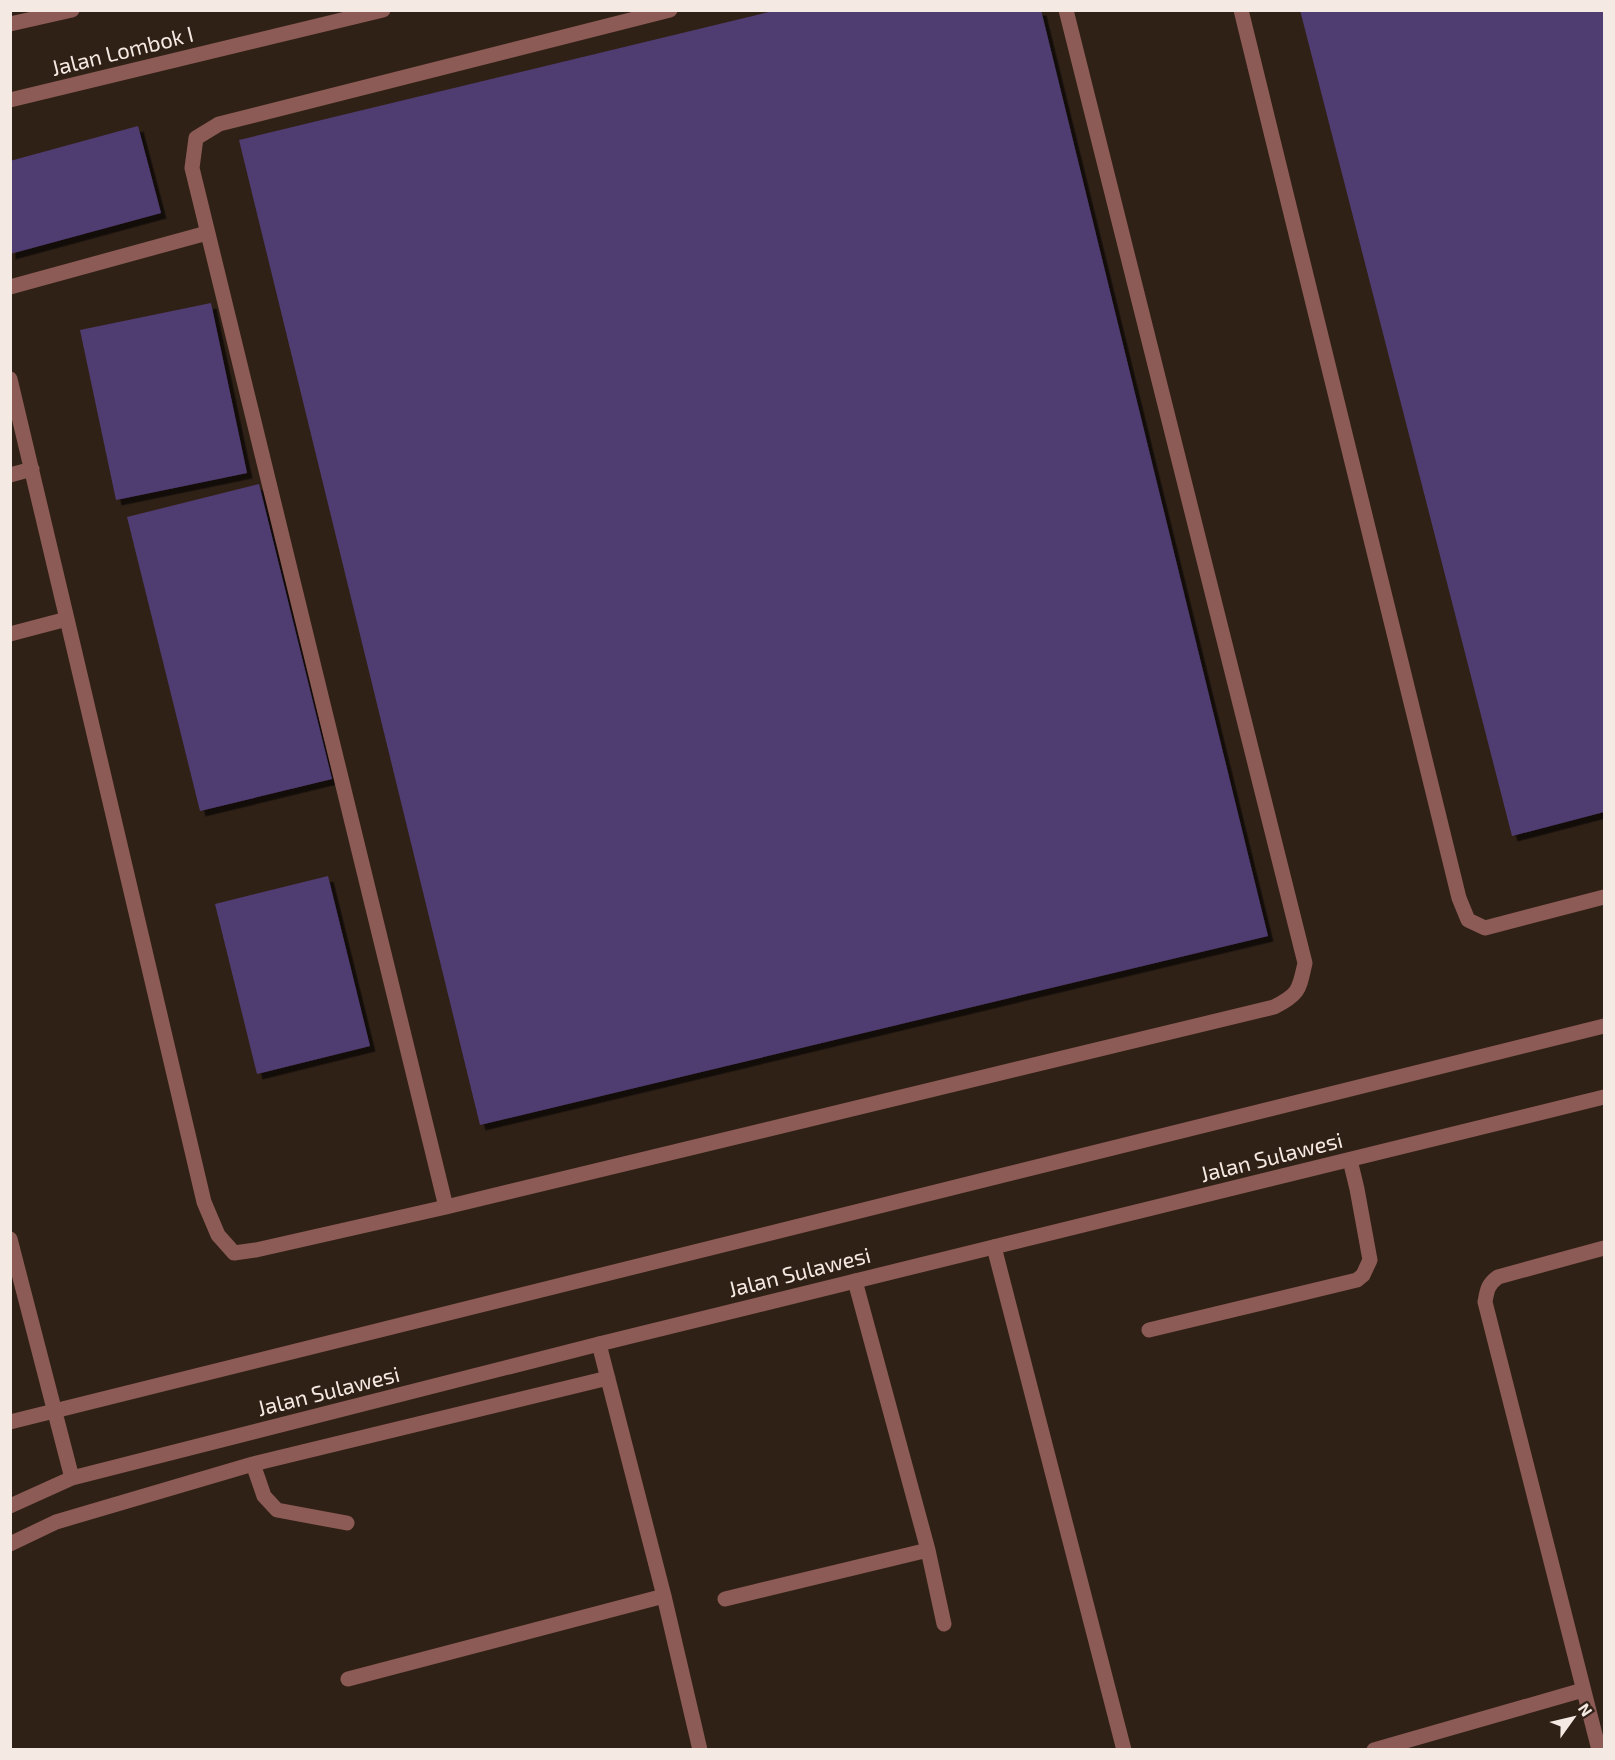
<svg xmlns="http://www.w3.org/2000/svg" width="1615" height="1760" viewBox="0 0 1615 1760" font-family="'Exo 2',sans-serif">
	<style>
		.building { fill: #503c71; filter: url(#shadow) }
		.lines { fill: none; stroke-linecap: round; stroke-linejoin: round }
		.lane { stroke: #8d5b55; stroke-width: 15 }
		.street { stroke: #8d5b55; stroke-width: 15 }
		.labels { text-anchor: middle; dominant-baseline: central; stroke-width: 4.5; stroke-linejoin: round; paint-order: stroke }
		.street-label { font-size: 22px; fill: #f5eae3; stroke: #302117 }
	</style>
	<defs>
		<filter id="shadow"><feDropShadow dx="5.5" dy="5.5" stdDeviation="0" flood-color="#0009"/></filter>
	</defs>
	<rect width="100%" height="100%" fill="#302117"/>
	<path class="building" d="M777 10H1041L1268 936 480 1125 239 140Z
		M1300 10H1604V812L1512 836Z
		M138 126 161 213 10 254V161Z
		M211 303 247 473 116 500 80 330Z
		M259 484 332 779 200 811 127 517Z
		M328 876 370 1046 257 1074 215 904Z"/>
	<g class="lines">
		<path class="lane" d="M1241 10 1459 898 1468 920 1485 928 1604 897
			M10 24 72 10
			M10 100 383 10
			M10 287 207 233
			M10 379 67 619
			M10 475 32 469
			M10 634 67 619 204 1202 218 1235 234 1253 256 1250 446 1207 1274 1007C1300 994 1299 989 1305 963L1066 10
			M446 1207 192 168 196 138 219 124 670 10
			M994 1247 1124 1750
			M855 1281 928 1550 944 1624
			M1149 1330 1357 1280 1363 1275 1370 1260 1357 1189 1350 1160
			M599 1344 664 1596 700 1750
			M253 1464 264 1496 277 1510 347 1523
			M10 1544 56 1522 253 1464 608 1378
			M725 1599 928 1550
			M348 1679 664 1596
			M1374 1750 1583 1690
			M1599 1750 1485 1302C1487 1290 1488 1284 1498 1277L1604 1248"/>
		<path class="street" d="M10 1239 72 1478
			M10 1422 1604 1026
			M10 1506 72 1478 599 1344 1604 1097"/>
	</g>
	<g class="labels">
		<g class="street-label">
			<text transform="translate(122 50) rotate(-14)">Jalan Lombok I</text>
			<text transform="translate(1271 1156) rotate(-14)">Jalan Sulawesi</text>
			<text transform="translate(799 1271) rotate(-14)">Jalan Sulawesi</text>
			<text transform="translate(328 1390) rotate(-14)">Jalan Sulawesi</text>
		</g>
	</g>
	<rect width="1615" height="1760" fill="none" stroke="#f5eae3" stroke-width="24"/>
	<g transform="translate(1573 1718) rotate(56)" stroke="#302117" stroke-width="4.5" paint-order="stroke">
	<path d="M0-4.5L10 22L0 15L-10 22Z" fill="#f5eae3"/>
	<text y="-9" font-size="16" font-weight="bold" text-anchor="middle" fill="#f5eae3">N</text>
	</g>
</svg>
